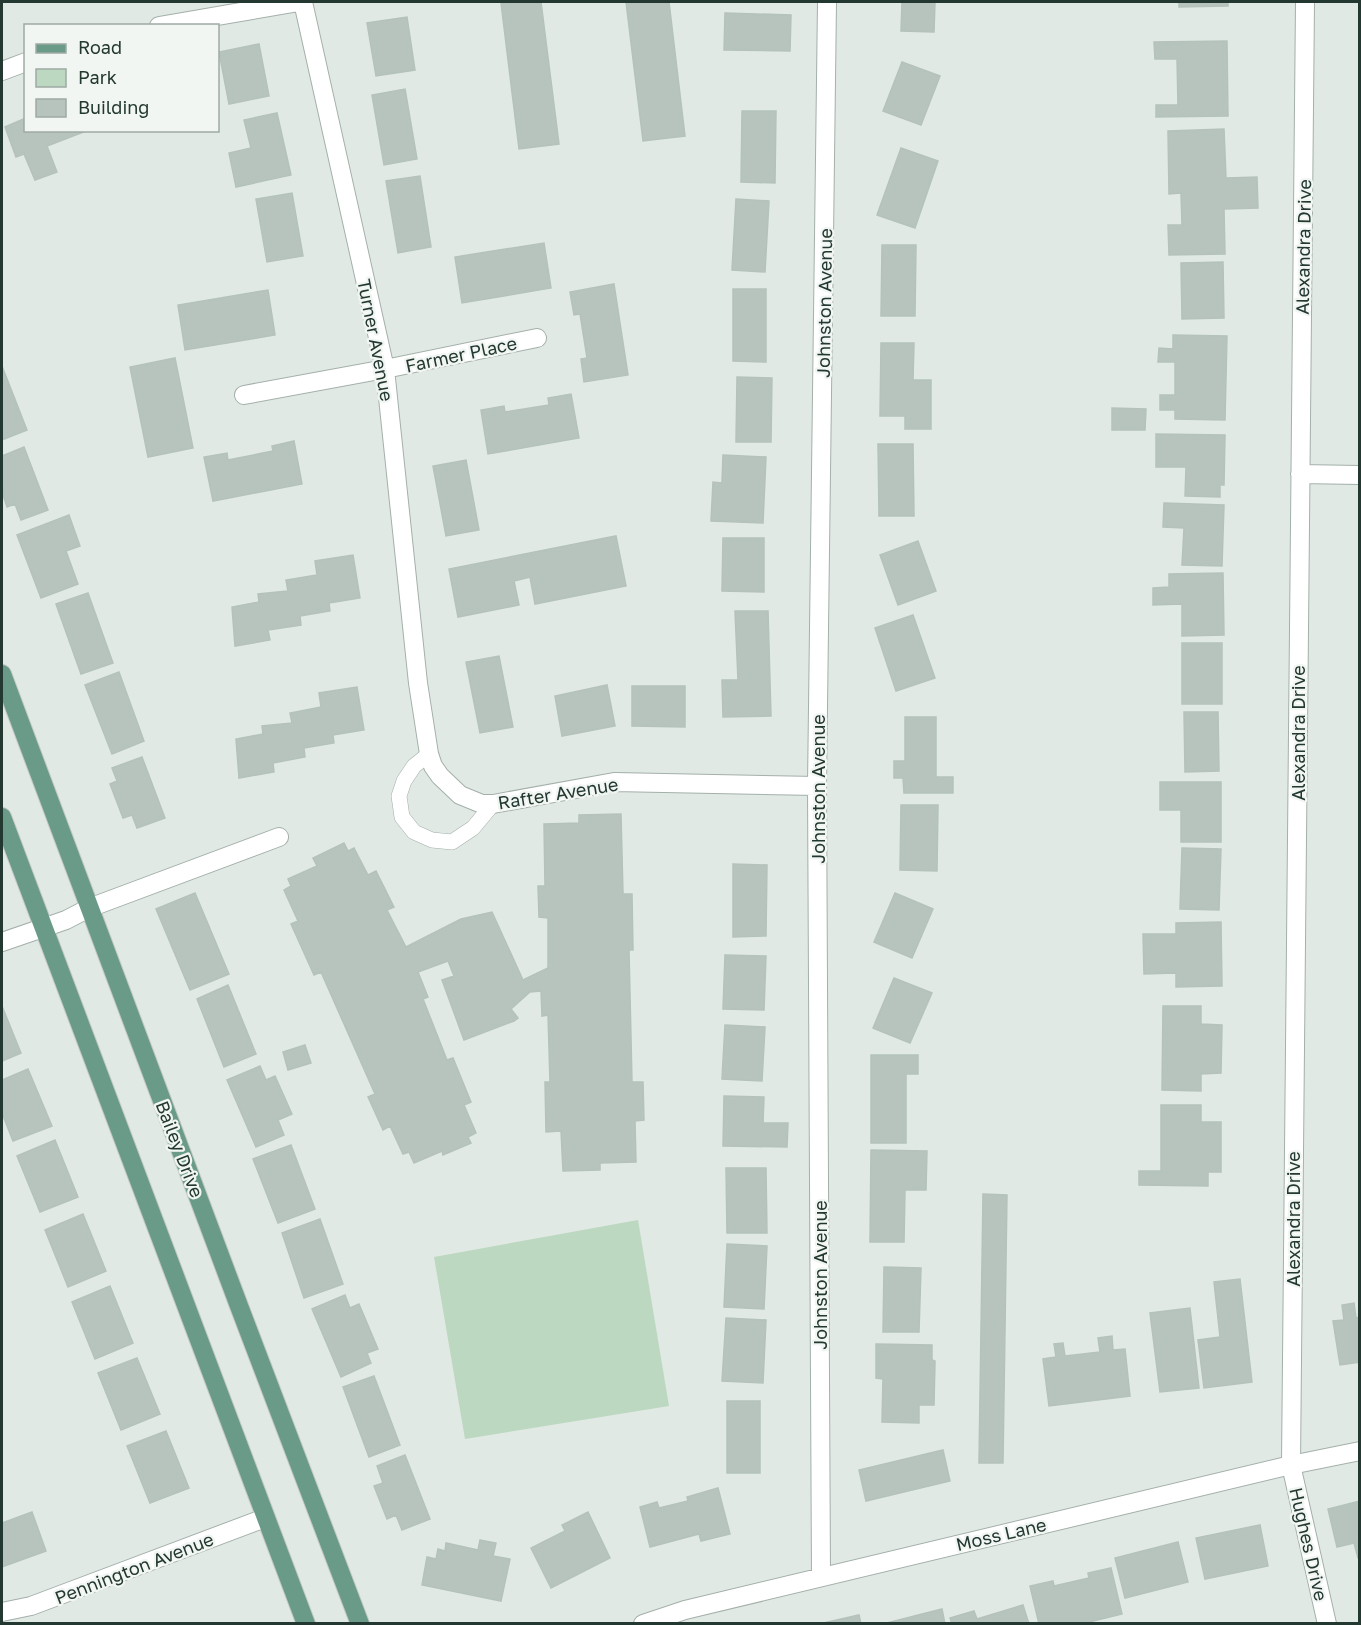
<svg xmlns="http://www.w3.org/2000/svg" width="1361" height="1625" viewBox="0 0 1361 1625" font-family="'Golos Text',sans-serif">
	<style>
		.green { fill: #bcd8c0 }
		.building { fill: #b6c4bd; stroke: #b4c2bb; stroke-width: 1.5 }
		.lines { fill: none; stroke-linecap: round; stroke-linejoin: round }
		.lane-casing { stroke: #a4b0aa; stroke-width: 16 }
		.street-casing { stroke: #a4b0aa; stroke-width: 20 }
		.primary-casing { stroke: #c1c7c5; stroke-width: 20 }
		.lane { stroke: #fff; stroke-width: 15 }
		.street { stroke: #fff; stroke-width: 18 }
		.primary { stroke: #6a9a88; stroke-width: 18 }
		.labels { text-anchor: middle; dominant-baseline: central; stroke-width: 4.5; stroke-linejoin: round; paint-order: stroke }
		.street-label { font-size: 18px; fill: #233830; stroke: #f1f6f3 }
	</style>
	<rect width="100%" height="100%" fill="#e1e9e4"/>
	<path class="green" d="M638 1220 669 1406 465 1439 434 1257Z"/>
	<path class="building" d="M510 2H541L559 144 519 149 501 3Z
		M626 2H669L685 136 643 141Z
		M902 2H935L934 32 901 31Z
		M1179 2H1228V6L1179 7Z
		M725 13 791 15 790 51 724 50Z
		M407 17 415 70 376 76 367 23Z
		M1227 41 1228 116 1156 117V105H1178L1177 59H1155L1154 42Z
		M259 44 269 96 229 104 219 52Z
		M902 62 940 76 921 125 883 111Z
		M405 89 417 159 384 165 372 95Z
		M742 111H776L775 183 741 182Z
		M277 113 291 175 236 187 229 153 251 148 244 120Z
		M26 118V130L86 131 47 146 57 172 35 180 24 154 16 157 5 127Z
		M1224 129 1226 178 1257 177 1258 208 1224 209 1225 254 1169 255 1168 225H1182L1181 193 1169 194 1168 131Z
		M901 148 938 161 915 228 877 215Z
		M420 176 431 247 398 253 386 181Z
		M292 193 303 256 267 262 256 199Z
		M736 199 769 201 765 272 732 270Z
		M544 243 551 288 462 303 455 257Z
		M882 245H916L915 316H881Z
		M1223 262 1224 318 1182 319 1181 263Z
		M614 284 628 375 584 382 581 359 587 358 580 314 574 315 570 292Z
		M733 289H766V362L733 361Z
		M268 290 275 335 185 350 178 305Z
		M1173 335 1227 336 1225 420 1175 419V410H1160V395H1175V362H1158L1159 348 1173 349Z
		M881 343H914L913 380H931V429H905V416H880Z
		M175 358 193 448 148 457 130 367Z
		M2 366 27 430 2 440Z
		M737 377 772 378 771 442H736Z
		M571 394 579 438 488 454 481 410 504 406 505 412 549 405 548 398Z
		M1112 408 1146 409 1145 430H1112Z
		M1156 434 1225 435 1224 485H1220V497L1185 496 1186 467H1156Z
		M294 441 302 484 213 501 204 457 227 453 228 460 273 451 272 446Z
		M878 444H913L914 516H879Z
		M24 447 48 510 21 520 15 504 7 507 2 492V456Z
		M723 455 766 457 763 523 711 521 713 482 722 483Z
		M466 460 479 530 446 536 433 466Z
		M1164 503 1224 505 1222 566 1182 565 1184 528 1163 527Z
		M69 515 80 546 66 551 78 584 41 598 17 535Z
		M616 536 626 586 535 604 530 577 514 581 519 605 458 617 449 569Z
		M723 538H764V592L722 591Z
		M918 541 936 591 898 605 880 555Z
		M353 555 360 598 329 603 330 611 300 616 301 625 268 630 270 640 235 646 232 607 259 602 258 594 288 591 286 580 317 575 315 561Z
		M1223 573 1224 635 1182 636V604L1153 605V588L1169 587V574Z
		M88 593 113 663 81 674 56 604Z
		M735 611H768L771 716 723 717 722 680H738Z
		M913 615 935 678 896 691 875 628Z
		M1182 643H1222V704H1182Z
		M499 656 513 727 480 733 466 662Z
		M119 672 144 741 112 754 85 685Z
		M607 685 615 726 562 736 555 696Z
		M632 686H685V727L632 726Z
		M357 687 364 730 333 735 334 743 304 748 305 757 273 763 274 772 239 778 236 739 263 734 262 726 292 723 290 713 321 707 319 693Z
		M1184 712H1218L1219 771 1185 772Z
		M905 717H936V777H953V793H904L903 778H894V761H905Z
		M142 757 165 818 137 828 132 815 123 818 110 784 117 781 112 768Z
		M1160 782H1221V842H1181V810H1160Z
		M901 805H938L937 871 900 870Z
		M621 814 623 894H632L633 950H629L632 1082H643L644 1120 635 1121 636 1162 600 1163V1170L563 1171 561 1131 546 1132 545 1082H550L548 1015 542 1016 541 991 530 992 511 1009 518 1018 514 1021 464 1040 442 980 454 976 448 961 418 972 428 997 423 999 447 1060 453 1058 471 1102 464 1105 476 1133 468 1137 471 1143 443 1155 442 1151 414 1163 409 1152 403 1154 390 1126 383 1130 368 1097 375 1094 321 972 314 975 291 924 298 921 284 890 291 886 288 879 317 866 313 858 344 843 348 851 354 848 368 875 376 871 394 907 387 910 406 947 461 919 492 912 523 980 548 968V918L539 917 538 886H545L544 824 579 823V815Z
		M1182 848 1221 849 1219 910 1180 909Z
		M733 864 767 865 766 936 733 937Z
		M195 893 229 974 190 990 156 909Z
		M895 893 933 909 912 958 874 942Z
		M1221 922 1222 986 1176 987V973L1144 974 1143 934H1176V923Z
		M725 955 766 956 764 1010 723 1009Z
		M894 978 932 993 910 1043 873 1028Z
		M228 985 256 1054 224 1067 197 999Z
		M2 1006 21 1053 2 1061Z
		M1163 1006H1201V1024L1222 1025 1221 1073 1201 1074V1091L1162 1090Z
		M725 1025 765 1027 762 1081 722 1079Z
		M305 1045 311 1063 288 1070 283 1052Z
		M871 1055H918V1074H906V1143H871Z
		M260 1066 266 1080 275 1076 292 1114 278 1120 284 1135 256 1147 227 1080Z
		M28 1069 52 1126 13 1141 2 1113V1080Z
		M724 1096 764 1097 763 1123H788L787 1147 723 1146Z
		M1161 1105H1201V1122H1221V1172H1208V1186L1139 1185V1171H1161Z
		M55 1140 78 1197 40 1212 17 1156Z
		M291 1145 315 1209 278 1223 253 1159Z
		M871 1150 927 1151 926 1190H905L904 1242H870Z
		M726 1168H766L767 1233H727Z
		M983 1194 1007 1195 1003 1463H979Z
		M83 1214 106 1271 68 1287 45 1230Z
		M320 1219 343 1284 304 1298 282 1233Z
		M727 1244 767 1246 764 1309 724 1307Z
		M884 1267 921 1268 919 1332H883Z
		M1240 1279 1252 1382 1204 1388 1198 1340 1220 1337 1214 1282Z
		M110 1286 133 1343 95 1359 72 1302Z
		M345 1295 350 1308 359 1304 378 1349 367 1353 371 1363 341 1377 312 1309Z
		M1354 1303 1356 1318 1360 1317V1362L1340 1365 1333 1321 1344 1320 1342 1305Z
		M1190 1308 1199 1388 1160 1392 1150 1313Z
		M726 1318 766 1320 763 1383 722 1381Z
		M1112 1336 1113 1350 1125 1349 1130 1396 1049 1406 1043 1359 1056 1357 1054 1344 1063 1343 1065 1356 1100 1352 1098 1338Z
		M876 1344 932 1345V1360L935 1361 934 1405H919V1423L882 1422 883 1379 876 1378Z
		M137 1358 160 1414 121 1430 98 1373Z
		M374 1376 400 1445 369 1457 343 1387Z
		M727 1401H760V1473H727Z
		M166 1431 189 1488 150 1503 127 1446Z
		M943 1450 950 1481 866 1501 859 1470Z
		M405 1455 430 1519 402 1530 396 1515 387 1519 374 1486 383 1483 377 1466Z
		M718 1488 730 1534 701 1541 699 1534 650 1547 640 1507 657 1502 659 1508 688 1501 687 1497Z
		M1360 1501V1558H1358L1354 1543 1337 1547 1328 1509Z
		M32 1512 46 1551 2 1567V1523Z
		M588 1512 610 1558 551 1588 531 1548 565 1531 562 1525Z
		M1260 1525 1268 1566 1205 1579 1196 1538Z
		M480 1540 496 1543 493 1556 510 1559 501 1601 422 1585 427 1557 436 1559 438 1549 445 1551 446 1543 478 1550Z
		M1178 1542 1188 1582 1125 1598 1115 1558Z
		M1111 1568 1122 1614 1081 1624H1039L1030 1586 1053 1581 1054 1586 1089 1578 1088 1573Z
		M1023 1605 1029 1624H952L950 1618 974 1611 977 1619Z
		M942 1609 945 1624H883Z
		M859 1615 861 1624H819Z"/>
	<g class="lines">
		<g class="lane-casing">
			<path id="lane" d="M429 754 414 766 404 781 399 796 402 817 414 832 432 840 452 842 473 828 493 804"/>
		</g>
		<g class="street-casing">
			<path id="street" d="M303 2 385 369 418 683 429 754 433 766 440 776 460 795 482 804H493L614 782 817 786
				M1305 2 1291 1465 1327 1624
				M159 26 299 2
				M2 71 26 62
				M244 395 385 369 537 338
				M1300 474 1360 475
				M2 942 66 920 89 908 279 837
				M821 1577 817 786 827 2
				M2 1612 31 1606 265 1518
				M643 1624 685 1610 1291 1465 1360 1451"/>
		</g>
		<g class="primary-casing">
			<path id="primary" d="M2 674 239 1306 360 1624
				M2 817 306 1624"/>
		</g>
		<use href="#lane" class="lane"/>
		<use href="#street" class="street"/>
		<use href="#primary" class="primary"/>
	</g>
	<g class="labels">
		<g class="street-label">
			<text transform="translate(1303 247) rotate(-89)">Alexandra Drive</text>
			<text transform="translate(824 303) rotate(-89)">Johnston Avenue</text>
			<text transform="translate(376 340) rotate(79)">Turner Avenue</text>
			<text transform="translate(461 354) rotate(-12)">Farmer Place</text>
			<text transform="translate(1298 733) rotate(-90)">Alexandra Drive</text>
			<text transform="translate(818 789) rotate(-90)">Johnston Avenue</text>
			<text transform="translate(558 793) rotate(-9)">Rafter Avenue</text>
			<text transform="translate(180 1149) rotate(69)">Bailey Drive</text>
			<text transform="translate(1293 1219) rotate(-90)">Alexandra Drive</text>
			<text transform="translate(820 1275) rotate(-90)">Johnston Avenue</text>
			<text transform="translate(1001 1534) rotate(-13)">Moss Lane</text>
			<text transform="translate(1309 1544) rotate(77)">Hughes Drive</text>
			<text transform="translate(134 1568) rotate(-21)">Pennington Avenue</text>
		</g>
	</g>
	<rect width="1361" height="1625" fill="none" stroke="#233830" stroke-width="6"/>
	<rect x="24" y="24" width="195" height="108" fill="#f1f6f3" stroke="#9faaa5" stroke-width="1.5"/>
	<rect x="36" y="44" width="30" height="9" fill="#6a9a88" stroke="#9faaa5" stroke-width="1.5"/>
	<text x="78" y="54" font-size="18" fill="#233830">Road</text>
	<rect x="36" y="69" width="30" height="18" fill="#bcd8c0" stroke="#9faaa5" stroke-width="1.5"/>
	<text x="78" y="84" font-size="18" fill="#233830">Park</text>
	<rect x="36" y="99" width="30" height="18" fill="#b6c4bd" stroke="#9faaa5" stroke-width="1.5"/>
	<text x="78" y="114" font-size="18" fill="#233830">Building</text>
</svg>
